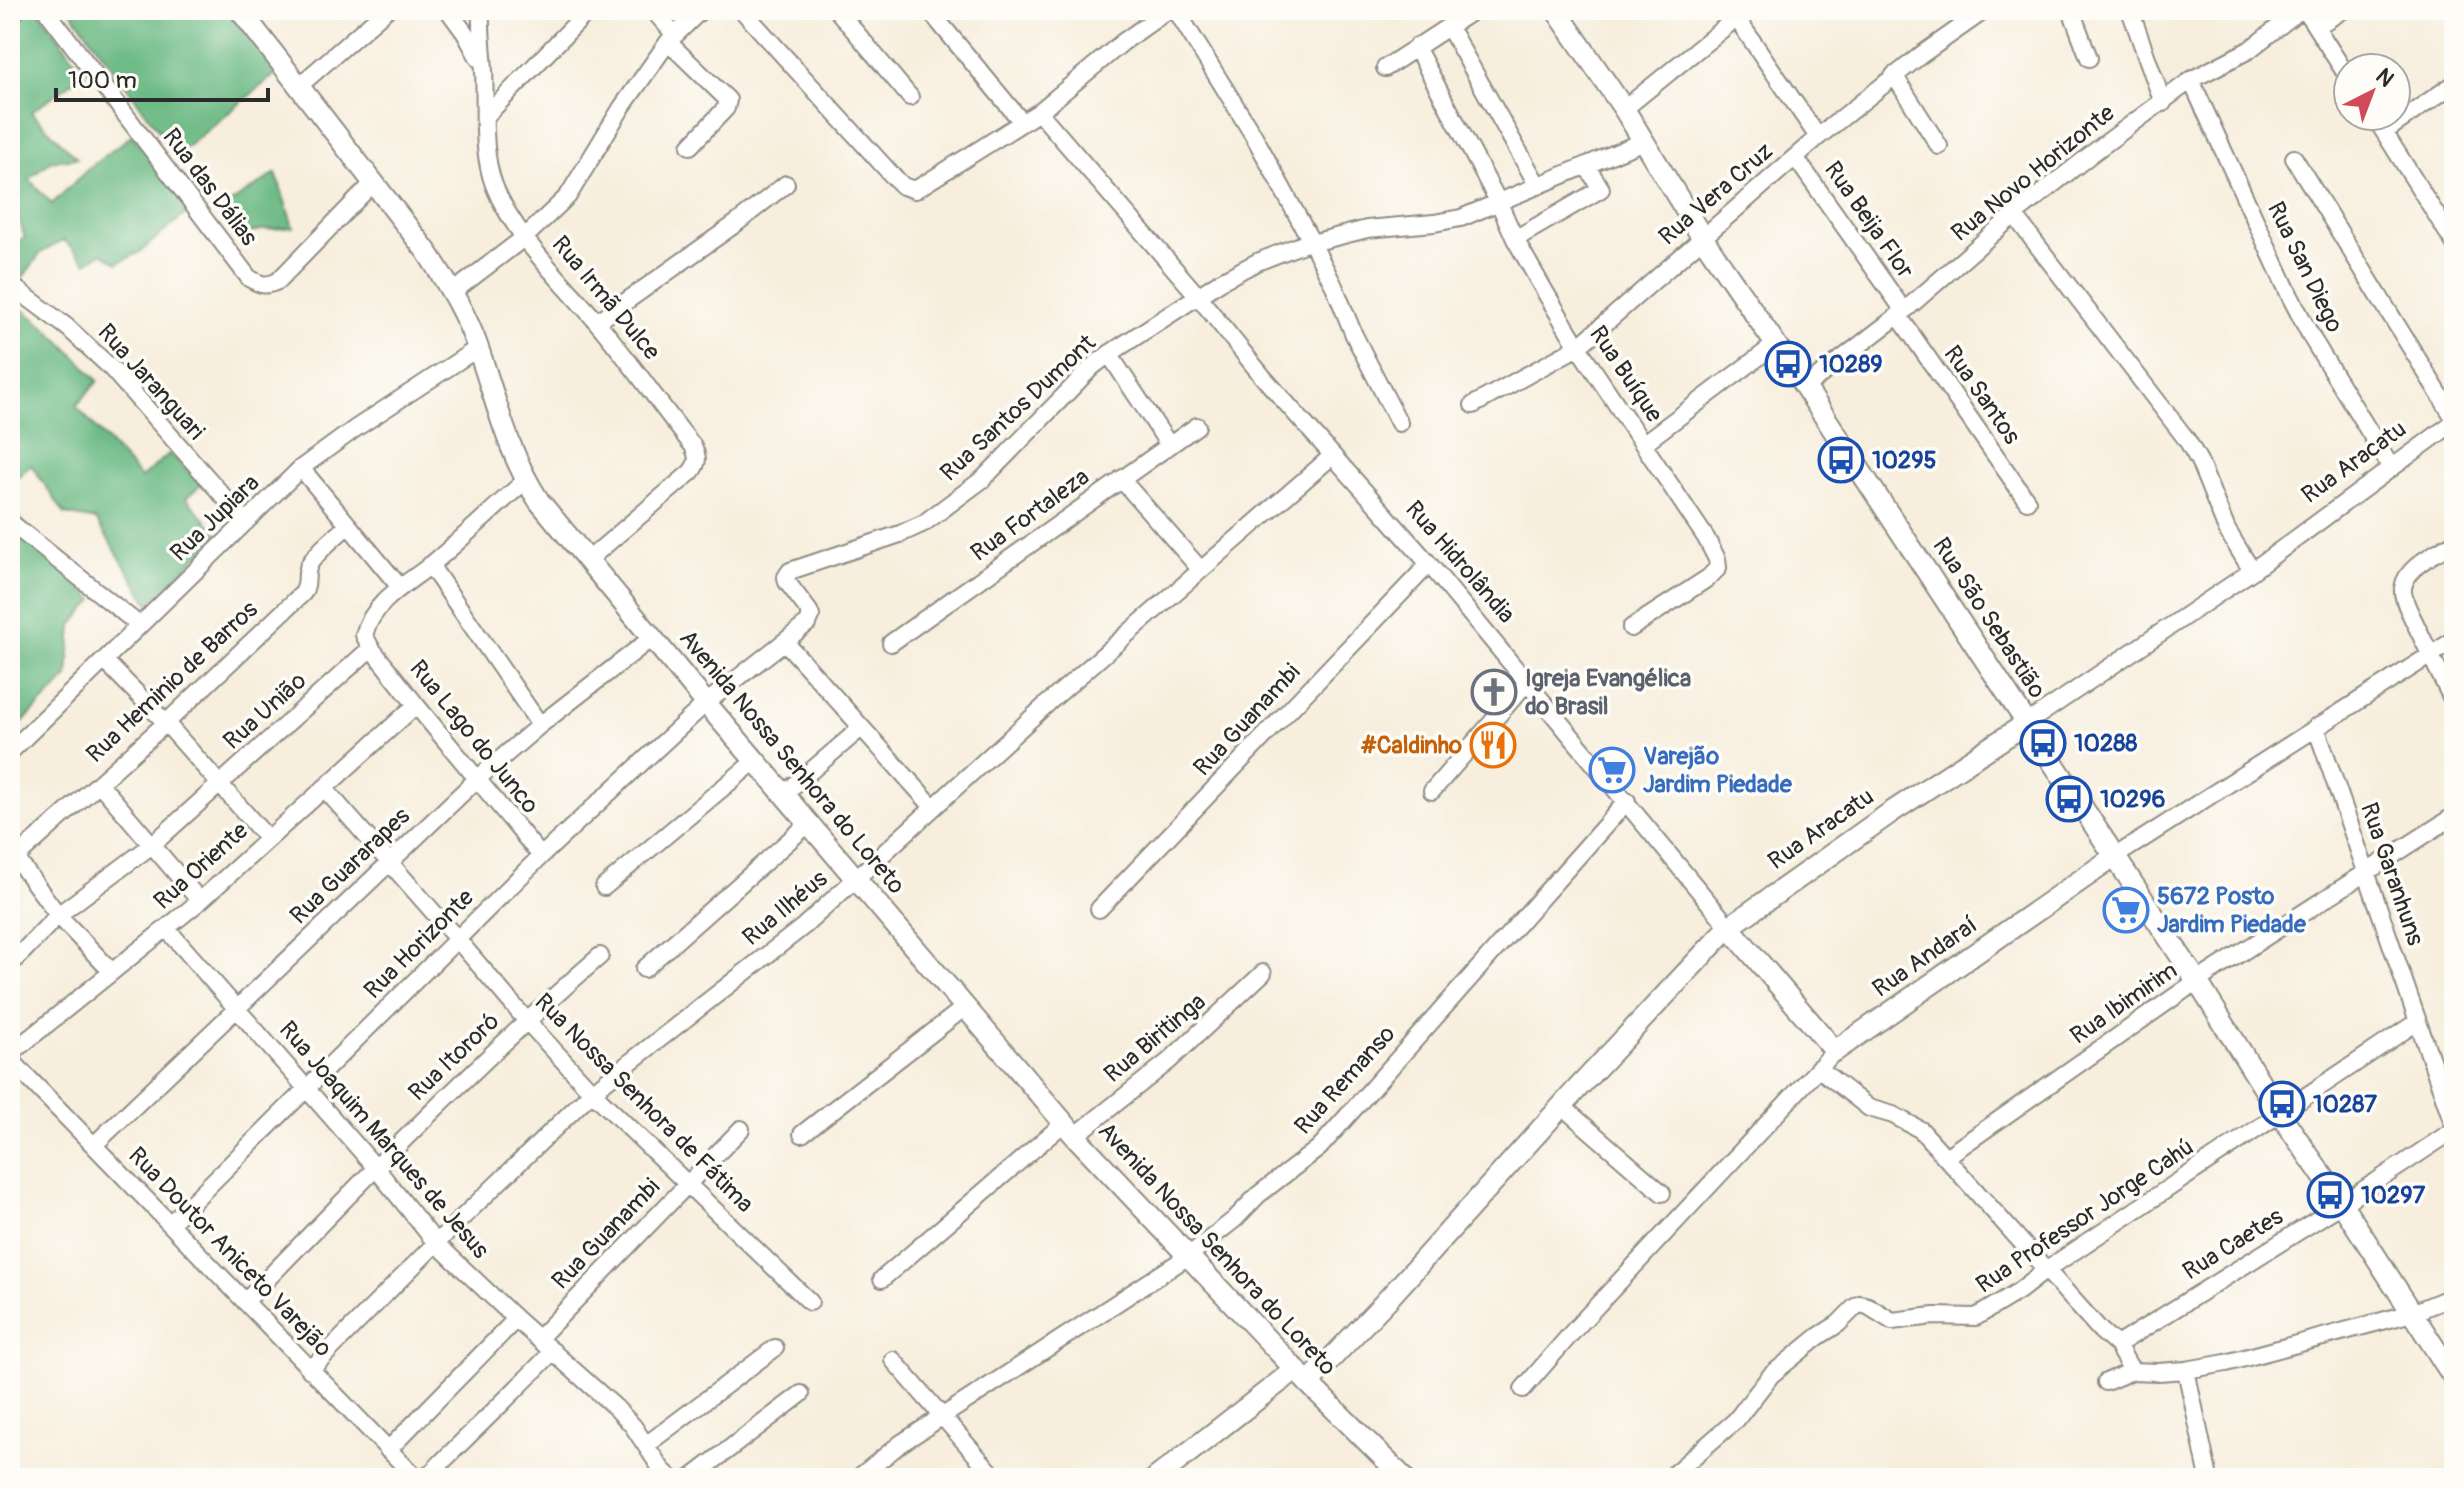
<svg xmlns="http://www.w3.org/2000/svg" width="2464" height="1488" viewBox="0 0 2464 1488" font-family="Pangolin,sans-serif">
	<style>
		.forest { fill: #6cba84; stroke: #4c7258; stroke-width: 2 }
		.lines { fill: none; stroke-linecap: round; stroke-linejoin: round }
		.minor-casing { stroke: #918c84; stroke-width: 20 }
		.tertiary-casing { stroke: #918c84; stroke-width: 24 }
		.minor { stroke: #fff; stroke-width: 16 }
		.tertiary { stroke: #fff; stroke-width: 20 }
		.labels { text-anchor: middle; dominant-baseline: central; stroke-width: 7; stroke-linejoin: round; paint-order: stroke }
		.street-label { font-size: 24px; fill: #2b2b2b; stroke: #fdfcf7 }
		.transit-label { font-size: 24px; font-weight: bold; fill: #164399; stroke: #fdfcf7; text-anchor: start }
		.worship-label { font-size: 24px; font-weight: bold; fill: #5b616d; stroke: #fdfcf7; text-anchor: start }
		.food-label { font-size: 24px; font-weight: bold; fill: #c56008; stroke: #fdfcf7; text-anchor: end }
		.shop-label { font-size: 24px; font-weight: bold; fill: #366cbe; stroke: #fdfcf7; text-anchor: start }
	</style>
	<rect width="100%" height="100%" fill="#fdfcf7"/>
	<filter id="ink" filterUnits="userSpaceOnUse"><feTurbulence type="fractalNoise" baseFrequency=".0125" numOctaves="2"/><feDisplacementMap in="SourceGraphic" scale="16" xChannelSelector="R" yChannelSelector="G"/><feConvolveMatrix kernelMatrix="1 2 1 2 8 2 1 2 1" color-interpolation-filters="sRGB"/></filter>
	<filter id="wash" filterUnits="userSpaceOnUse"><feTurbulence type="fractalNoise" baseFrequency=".006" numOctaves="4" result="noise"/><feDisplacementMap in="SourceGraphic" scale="32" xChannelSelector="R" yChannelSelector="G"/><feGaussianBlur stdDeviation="1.8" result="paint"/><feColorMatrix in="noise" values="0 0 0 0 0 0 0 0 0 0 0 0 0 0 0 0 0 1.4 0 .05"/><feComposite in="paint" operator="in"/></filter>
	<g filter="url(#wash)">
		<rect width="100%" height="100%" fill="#f7eedd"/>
		<path class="forest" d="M26 10H38L85 73 31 112 77 158 51 161 29 179 52 204 88 169 132 135 191 209 140 252 118 263 102 253 87 263 64 240 41 253 18 284 10 275 13 254 12 243 25 238 10 194V22Z
			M70 10H230L278 72 177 155Z
			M276 173 293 227 261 230 239 236 223 208Z
			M10 301C44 322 72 352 98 381L76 406 141 478 170 453 202 484 186 498 219 535 149 604 96 520 65 514 31 465 10 484Z
			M10 508 94 600 72 625 68 677 10 735Z"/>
	</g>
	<g filter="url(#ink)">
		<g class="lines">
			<g class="minor-casing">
				<path id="minor" d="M46 10 249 278C261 285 265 287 278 281L374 182
					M448 10 465 33 479 59
					M481 10C480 31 483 50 484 71 486 107 481 150 494 185 513 235 562 281 596 321 630 361 660 405 693 446 698 457 699 462 691 472L588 560
					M653 10 674 34
					M742 10 891 174 903 186 915 190 1039 112 1123 42 1168 10
					M837 10 910 97
					M929 10 1022 122
					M1176 10 1254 136 1311 241
					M1731 10 1818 137
					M2071 10 2089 58
					M2130 10 2163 103
					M2305 10 2348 77
					M10 15 17 10
					M1449 27 1538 186
					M2316 27 2343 10
					M668 42 728 100 726 108 690 146
					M1416 47 1499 203 1515 239 1544 290 1578 347 1706 538 1717 559 1718 568 1708 578 1631 628
					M1385 68 1474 10
					M1894 75 1939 146
					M2191 80 2290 296 2313 340 2391 467
					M299 86 386 10
					M1624 109 1746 10
					M1039 112 1197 295 1263 377 1429 564 1729 927
					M2374 116 2454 243
					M485 117 589 10
					M2384 132 2454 84
					M1795 157 1904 311
					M2294 158 2454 418
					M2014 215 2187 440 2199 461 2227 530 2252 571
					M1515 239 1601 189 1586 165
					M1312 243 1334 286 1354 335 1399 423
					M10 287 19 291 67 327 111 368 246 522
					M453 292 525 237 568 196 622 107 668 42 701 10
					M1898 315 2027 501
					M597 322 738 222 786 184
					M1109 354 1169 445
					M1805 387 1904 311 2014 215 2094 152 2191 80 2249 50 2300 10
					M1473 405 1578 347 1818 137 1921 55 1985 10
					M1644 443 1776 344
					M301 468 399 586
					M1121 479 1200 569
					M525 481C494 508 464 537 432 564 407 584 373 601 364 635L371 648 416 705 541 856
					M10 522 139 625
					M2454 542C2437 553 2406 566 2403 588 2402 597 2407 606 2410 613L2454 703
					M430 565 540 725
					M786 643 933 807
					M891 643 1197 426
					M104 660 166 723 268 839
					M2027 723 2252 571 2454 422
					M2316 727 2454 1126
					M10 752 301 468 356 428 478 348
					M99 783 200 901
					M324 788 457 939 526 1020 592 1092 810 1302
					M1432 791 1528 681
					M784 794 861 728
					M2114 857 2454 640
					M16 858 58 915 112 972
					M10 863 166 723 303 593C309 583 305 577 308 568 311 556 339 534 348 525
					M604 887 756 760
					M1099 909 1429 564
					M167 929 375 1167 436 1243 516 1319 616 1408 633 1426 662 1470 671 1478
					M10 965 58 915 152 845 371 648
					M644 969 809 823
					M10 1054 200 901 416 705
					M10 1059 416 1478
					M1818 1068 1869 1108 1893 1115 1921 1130 2101 1331 2117 1345 2132 1371
					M1563 1107 1662 1193
					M802 1134 965 1007
					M1075 1136 1169 1061 1263 973
					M94 1145 477 779 540 725 653 637
					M1946 1157 2197 981 2454 816
					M170 1224 541 856 706 703 808 623 811 616 809 611 787 582 786 577 790 571 900 534 924 523 983 479 1092 367 1109 354 1221 281 1257 262 1311 241 1312 243 1367 229 1434 223 1461 218 1644 141
					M882 1279 1064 1123
					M245 1302C360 1183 475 1064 600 956
					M539 1338 741 1129
					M2117 1345 2342 1204 2454 1130
					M893 1360 996 1478
					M310 1370 436 1243 592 1092 804 926 1048 703 1332 456
					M2186 1370 2209 1478
					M2106 1382 2132 1371 2158 1372 2186 1370 2226 1363 2412 1313 2454 1296
					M1523 1389 1576 1328 1835 1051
					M646 1445 775 1348
					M388 1450 516 1319
					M426 1478C468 1435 512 1395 553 1351
					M691 1478 801 1394
					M858 1478 900 1444 1187 1257 1235 1219 1258 1195 1319 1148 1627 801
					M1669 1478 1736 1420 1771 1375 1819 1336 1838 1324 1855 1307 1860 1304 1868 1306 1892 1321 1934 1316 1976 1317 2019 1291 2046 1270 2417 1022"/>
			</g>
			<g class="tertiary-casing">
				<path id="tertiary" d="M240 10 427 252C447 283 467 315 479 351 497 403 508 454 539 501L706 703 1075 1136 1308 1383 1404 1478
					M1556 10 1624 109 1702 237 1805 387 2197 981 2280 1114 2342 1204 2454 1378
					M1729 927 1835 1051 2114 857
					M1308 1383 1387 1300 1576 1090 1729 927 1890 813 2027 723
					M1156 1478 1296 1369"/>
			</g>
			<use href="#minor" class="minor"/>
			<use href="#tertiary" class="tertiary"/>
		</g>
	</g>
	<defs>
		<g id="bus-ring" transform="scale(2.3)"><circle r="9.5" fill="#fdfcf7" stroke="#1a4fb4" stroke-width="1.5"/><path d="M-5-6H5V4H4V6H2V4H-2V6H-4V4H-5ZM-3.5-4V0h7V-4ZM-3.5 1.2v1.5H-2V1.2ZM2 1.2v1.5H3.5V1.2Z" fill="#1a4fb4"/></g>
		<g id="church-ring" transform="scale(2.3)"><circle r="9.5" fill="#fdfcf7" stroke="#6b7280" stroke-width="1.5"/><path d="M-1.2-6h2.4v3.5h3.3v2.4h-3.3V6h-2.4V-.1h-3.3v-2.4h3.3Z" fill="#6b7280"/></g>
		<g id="restaurant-ring" transform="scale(2.3)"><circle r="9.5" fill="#fdfcf7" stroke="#e8710a" stroke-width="1.5"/><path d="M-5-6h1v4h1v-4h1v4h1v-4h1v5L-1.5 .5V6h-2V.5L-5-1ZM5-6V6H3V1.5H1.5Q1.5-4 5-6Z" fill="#e8710a"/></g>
		<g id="supermarket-ring" transform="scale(2.3)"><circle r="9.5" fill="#fdfcf7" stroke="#3f7fe0" stroke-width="1.5"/><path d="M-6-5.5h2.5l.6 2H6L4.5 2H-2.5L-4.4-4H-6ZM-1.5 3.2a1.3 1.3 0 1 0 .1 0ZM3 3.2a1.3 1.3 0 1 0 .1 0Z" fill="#3f7fe0"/></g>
	</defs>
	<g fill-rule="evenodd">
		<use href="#bus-ring" x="1788" y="364"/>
		<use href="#bus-ring" x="1841" y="460"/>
		<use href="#church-ring" x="1494" y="692"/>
		<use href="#bus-ring" x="2043" y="743"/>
		<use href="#restaurant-ring" x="1493" y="745"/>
		<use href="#supermarket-ring" x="1612" y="770"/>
		<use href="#bus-ring" x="2069" y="799"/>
		<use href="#supermarket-ring" x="2126" y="910"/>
		<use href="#bus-ring" x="2282" y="1104"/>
		<use href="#bus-ring" x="2330" y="1195"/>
	</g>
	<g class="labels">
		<g class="street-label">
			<text transform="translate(2033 173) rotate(-39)">Rua Novo Horizonte</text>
			<text transform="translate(210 187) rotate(53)">Rua das Dálias</text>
			<text transform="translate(1716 194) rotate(-41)">Rua Vera Cruz</text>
			<text transform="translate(1869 220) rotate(55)">Rua Beija Flor</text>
			<text transform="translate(2305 267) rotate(64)">Rua San Diego</text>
			<text transform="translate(606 298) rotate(50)">Rua Irmã Dulce</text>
			<text transform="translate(1626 374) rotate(56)">Rua Buíque</text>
			<text transform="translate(151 382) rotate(48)">Rua Jaranguari</text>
			<text transform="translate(1982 395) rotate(55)">Rua Santos</text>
			<text transform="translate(1018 408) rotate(-43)">Rua Santos Dumont</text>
			<text transform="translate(2354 462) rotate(-36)">Rua Aracatu</text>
			<text transform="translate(1030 515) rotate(-36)">Rua Fortaleza</text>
			<text transform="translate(215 518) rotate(-44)">Rua Jupiara</text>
			<text transform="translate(1460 562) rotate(49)">Rua Hidrolândia</text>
			<text transform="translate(1989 618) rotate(57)">Rua São Sebastião</text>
			<text transform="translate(172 682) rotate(-43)">Rua Heminio de Barros</text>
			<text transform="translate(265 711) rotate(-42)">Rua União</text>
			<text transform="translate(1247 720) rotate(-47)">Rua Guanambi</text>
			<text transform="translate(474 737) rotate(51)">Rua Lago do Junco</text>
			<text transform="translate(792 762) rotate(50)">Avenida Nossa Senhora do Loreto</text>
			<text transform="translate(1821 829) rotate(-35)">Rua Aracatu</text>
			<text transform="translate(201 866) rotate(-42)">Rua Oriente</text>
			<text transform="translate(350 866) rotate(-44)">Rua Guararapes</text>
			<text transform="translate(2392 874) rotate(71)">Rua Garanhuns</text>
			<text transform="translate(785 908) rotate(-40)">Rua Ilhéus</text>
			<text transform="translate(419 944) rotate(-45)">Rua Horizonte</text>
			<text transform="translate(1925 957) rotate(-35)">Rua Andaraí</text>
			<text transform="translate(2124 1003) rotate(-35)">Rua Ibimirim</text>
			<text transform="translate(1155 1038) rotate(-40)">Rua Biritinga</text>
			<text transform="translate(454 1057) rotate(-44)">Rua Itororó</text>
			<text transform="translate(1345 1080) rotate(-48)">Rua Remanso</text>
			<text transform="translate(644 1103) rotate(45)">Rua Nossa Senhora de Fátima</text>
			<text transform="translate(384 1140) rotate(49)">Rua Joaquim Marques de Jesus</text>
			<text transform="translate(2085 1216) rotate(-34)">Rua Professor Jorge Cahú</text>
			<text transform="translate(606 1234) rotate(-46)">Rua Guanambi</text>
			<text transform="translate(2233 1244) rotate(-32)">Rua Caetes</text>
			<text transform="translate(1217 1249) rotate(47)">Avenida Nossa Senhora do Loreto</text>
			<text transform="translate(230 1252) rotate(46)">Rua Doutor Aniceto Varejão</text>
		</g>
		<g class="transit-label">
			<text x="1819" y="364">10289</text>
			<text x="1872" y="460">10295</text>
			<text x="2074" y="743">10288</text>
			<text x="2100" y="799">10296</text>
			<text x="2313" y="1104">10287</text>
			<text x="2361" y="1195">10297</text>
		</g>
		<g class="worship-label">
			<text x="1525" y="678">Igreja Evangélica<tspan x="1525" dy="28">do Brasil</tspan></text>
		</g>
		<g class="food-label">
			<text x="1462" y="745">#Caldinho</text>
		</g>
		<g class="shop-label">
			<text x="1643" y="756">Varejão<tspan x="1643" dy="28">Jardim Piedade</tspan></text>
			<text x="2157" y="896">5672 Posto<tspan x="2157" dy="28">Jardim Piedade</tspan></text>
		</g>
	</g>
	<rect width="2464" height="1488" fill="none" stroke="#fdfcf7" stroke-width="40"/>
	<g transform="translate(2372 92) rotate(42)"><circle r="38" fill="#fdfcf7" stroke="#a9a8a5" stroke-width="2"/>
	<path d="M0-6L14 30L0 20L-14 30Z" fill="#d1495b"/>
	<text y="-12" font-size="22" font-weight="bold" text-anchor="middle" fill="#2b2b2b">N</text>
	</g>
	<path d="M56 88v12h212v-12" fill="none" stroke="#2b2b2b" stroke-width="4"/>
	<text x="68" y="88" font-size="24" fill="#2b2b2b" stroke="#fdfcf7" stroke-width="6" paint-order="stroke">100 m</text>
</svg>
